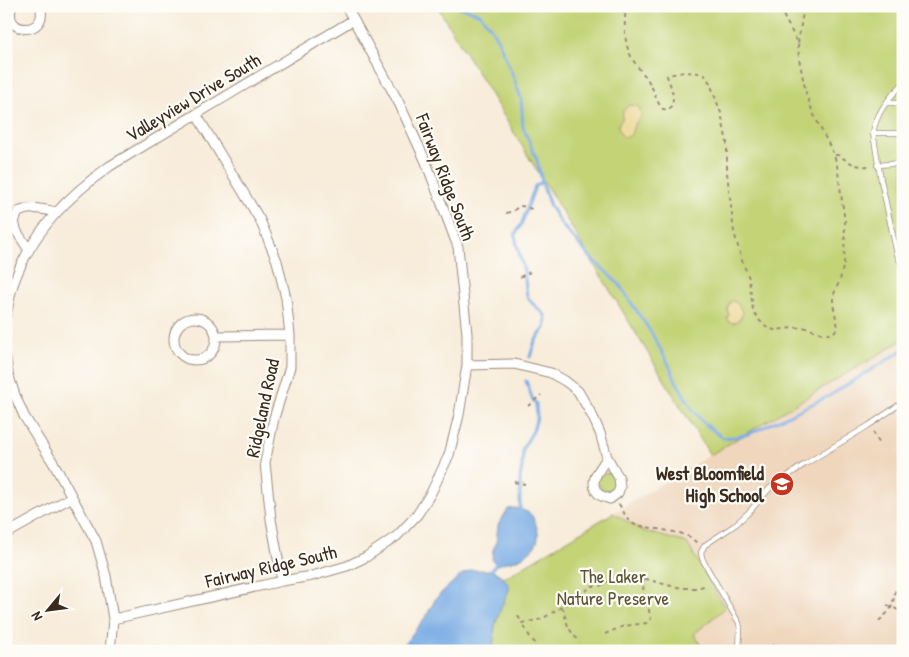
<svg xmlns="http://www.w3.org/2000/svg" width="909" height="657" viewBox="0 0 909 657" font-family="'Patrick Hand',sans-serif">
	<style>
		.built { fill: #efd6bc }
		.green { fill: #c3d376; stroke: #7f7e4a }
		.sand { fill: #eeda9e; stroke: #94825e }
		.water { fill: #78abe4; stroke: #5a6a81 }
		.lines { fill: none; stroke-linecap: round; stroke-linejoin: round }
		.stream { stroke: #78abe4; stroke-width: 3 }
		.service-casing { stroke: #9a8b7c; stroke-width: 6 }
		.minor-casing { stroke: #9a8b7c; stroke-width: 11 }
		.path { stroke: #9a8b7c; stroke-width: 2; stroke-dasharray: 4 4; stroke-linecap: butt }
		.service { stroke: #fff; stroke-width: 4.5 }
		.minor { stroke: #fff; stroke-width: 9 }
		.labels { text-anchor: middle; dominant-baseline: central; stroke-width: 4.5; stroke-linejoin: round; paint-order: stroke }
		.street-label { font-size: 19px; fill: #3b2a1e; stroke: #fdfcf7 }
		.poi-label { font-size: 19px; font-weight: bold; fill: #3b2a1e; stroke: #fdfcf7; text-anchor: end }
		.park-label { font-size: 19px; fill: #5d5434; stroke: #fdfcf7 }
	</style>
	<rect width="100%" height="100%" fill="#fdfcf7"/>
	<filter id="ink" filterUnits="userSpaceOnUse"><feTurbulence type="fractalNoise" baseFrequency=".02" numOctaves="2"/><feDisplacementMap in="SourceGraphic" scale="10" xChannelSelector="R" yChannelSelector="G"/><feConvolveMatrix kernelMatrix="1 2 1 2 8 2 1 2 1" color-interpolation-filters="sRGB"/></filter>
	<filter id="wash" filterUnits="userSpaceOnUse"><feTurbulence type="fractalNoise" baseFrequency=".0096" numOctaves="4" result="noise"/><feDisplacementMap in="SourceGraphic" scale="20" xChannelSelector="R" yChannelSelector="G"/><feGaussianBlur stdDeviation="1.12" result="paint"/><feColorMatrix in="noise" values="0 0 0 0 0 0 0 0 0 0 0 0 0 0 0 0 0 1.4 0 .05"/><feComposite in="paint" operator="in"/></filter>
	<g filter="url(#wash)">
		<rect width="100%" height="100%" fill="#f8ecda"/>
		<path class="built" d="M903 340V651H443L427 624Z"/>
		<path class="green" d="M437 6H903V340L710 455Z
			M598 482a9 9 0 1 1 18 0a9 9 0 1 1-18 0Z
			M613 513 643 531 687 543 725 608 694 634 704 651H443L427 624Z"/>
		<path class="sand" d="M629 105 638 106C645 119 638 117 634 126 632 129 632 132 631 135 623 141 619 133 618 125L622 119 623 111Z
			M733 301 737 303 743 313 740 319 734 323 730 322 727 319 729 314 727 309 730 302Z"/>
		<path class="water" d="M516 508C531 513 532 512 537 528 542 544 531 552 518 559 512 562 505 561 499 565L496 564 492 560 493 550 496 543 498 525 508 509Z
			M472 570H492L502 576 509 585V590L501 608 495 626 493 651H392L402 645 409 638 427 615 436 598 442 592 461 575Z"/>
		<g class="lines">
			<path class="stream" d="M452 6 466 9 480 14 491 28 498 40 513 76 521 98 523 127 537 160 543 186 550 206 561 224 589 256 619 284 652 334 668 363 676 381 693 410 704 423 723 438 735 437 749 434 829 396 903 350
				M530 357 535 341 545 328 546 322 545 315 532 303 527 296 524 271 517 245 515 235 522 223 535 186 542 182
				M520 511V478L522 467 523 448 533 431 537 417 536 404 532 398 526 381
				M492 570 497 562"/>
		</g>
	</g>
	<g filter="url(#ink)">
		<g class="lines">
			<g class="service-casing">
				<path id="service" d="M903 84C889 97 876 114 873 133H903
					M887 103H903
					M873 133 881 180 897 254 903 268
					M877 165 903 163
					M739 651 740 628 739 623 705 564 702 558 701 552 705 545 735 525 748 513 770 488 805 464 868 426 903 402"/>
			</g>
			<g class="minor-casing">
				<path id="minor" d="M12 6C1 36 50 36 40 6
					M196 114 260 220 277 261 286 298 290 335V367L274 418 265 463 271 519 282 581
					M29 250 17 232 14 222 18 212C32 206 41 209 56 212
					M6 315C9 304 10 292 14 282 32 232 68 196 110 166L353 20
					M174 339a21 21 0 1 1 42 0a21 21 0 1 1-42 0Z
					M216 336 290 335
					M6 359 8 374 15 395 24 416 54 464 96 541 106 576 113 619 110 651
					M467 365 514 364 551 373 565 381 578 391 593 417 600 433 607 457 619 478 620 487 618 493 610 499C604 497 599 496 596 491 589 478 602 468 607 457
					M6 534 72 497
					M113 619 282 581 312 576 347 566 366 557 397 536 417 515 431 493 449 455 459 415 467 365V334L458 247 426 162 399 103 346 6"/>
			</g>
			<path class="path" d="M626 6C624 26 623 46 635 63 639 69 645 75 649 82 655 91 655 101 663 109L669 110C677 99 671 87 667 76L668 75 684 72 700 73 704 74 710 83 721 113 727 143V173L734 232 742 261 749 278 753 310 758 319 766 327 774 330 803 327 825 334H829L834 332 838 327 833 304V296L840 280 844 263 845 222 837 165 834 155 813 113 806 93 799 59 798 43 784 17 781 6
				M798 43 804 6
				M835 155H838C851 163 855 167 870 166
				M506 213C522 210 513 201 534 210
				M520 277 530 272
				M528 406 541 395
				M873 432 881 446
				M514 482 525 484
				M619 504 628 520 635 525 680 533 690 537 697 543
				M887 605 903 612
				M561 608 564 610C566 624 569 631 580 642
				M518 616 522 623
				M879 621C883 617 888 613 891 608 896 598 891 591 903 583
				M605 634 624 626 648 623 651 619 648 606 643 594 644 578
				M537 651 535 643 530 637 522 623 542 619 579 596 592 586H600L609 581 622 577 636 576 667 585 682 588H697L707 585
				M764 651 778 643"/>
			<use href="#service" class="service"/>
			<use href="#minor" class="minor"/>
		</g>
	</g>
	<defs>
		<g id="school-disc" transform="scale(1.25)"><circle r="9.5" fill="#c8321e" stroke="#fdfcf7"/><path d="M0-5L7-2L0 1L-7-2ZM-4 1L0 2.5L4 1V4Q0 6-4 4Z" fill="#fff"/></g>
	</defs>
	<g fill-rule="evenodd">
		<use href="#school-disc" x="782" y="484"/>
	</g>
	<g class="labels">
		<g class="street-label">
			<text transform="translate(193 97) rotate(-31)">Valleyview Drive South</text>
			<text transform="translate(446 177) rotate(69)">Fairway Ridge South</text>
			<text transform="translate(262 408) rotate(-78)">Ridgeland Road</text>
			<text transform="translate(271 566) rotate(-13)">Fairway Ridge South</text>
		</g>
		<g class="poi-label">
			<text x="764" y="473">West Bloomfield<tspan x="764" dy="22">High School</tspan></text>
		</g>
		<g class="park-label">
			<text x="613" y="576">The Laker<tspan x="613" dy="22">Nature Preserve</tspan></text>
		</g>
	</g>
	<rect width="909" height="657" fill="none" stroke="#fdfcf7" stroke-width="25"/>
	<g transform="translate(48 610) rotate(241)" stroke="#fdfcf7" stroke-width="4" paint-order="stroke">
	<path d="M0-4L9 19L0 12L-9 19Z" fill="#3b2a1e"/>
	<text y="-8" font-size="14" font-weight="bold" text-anchor="middle" fill="#3b2a1e">N</text>
	</g>
</svg>
